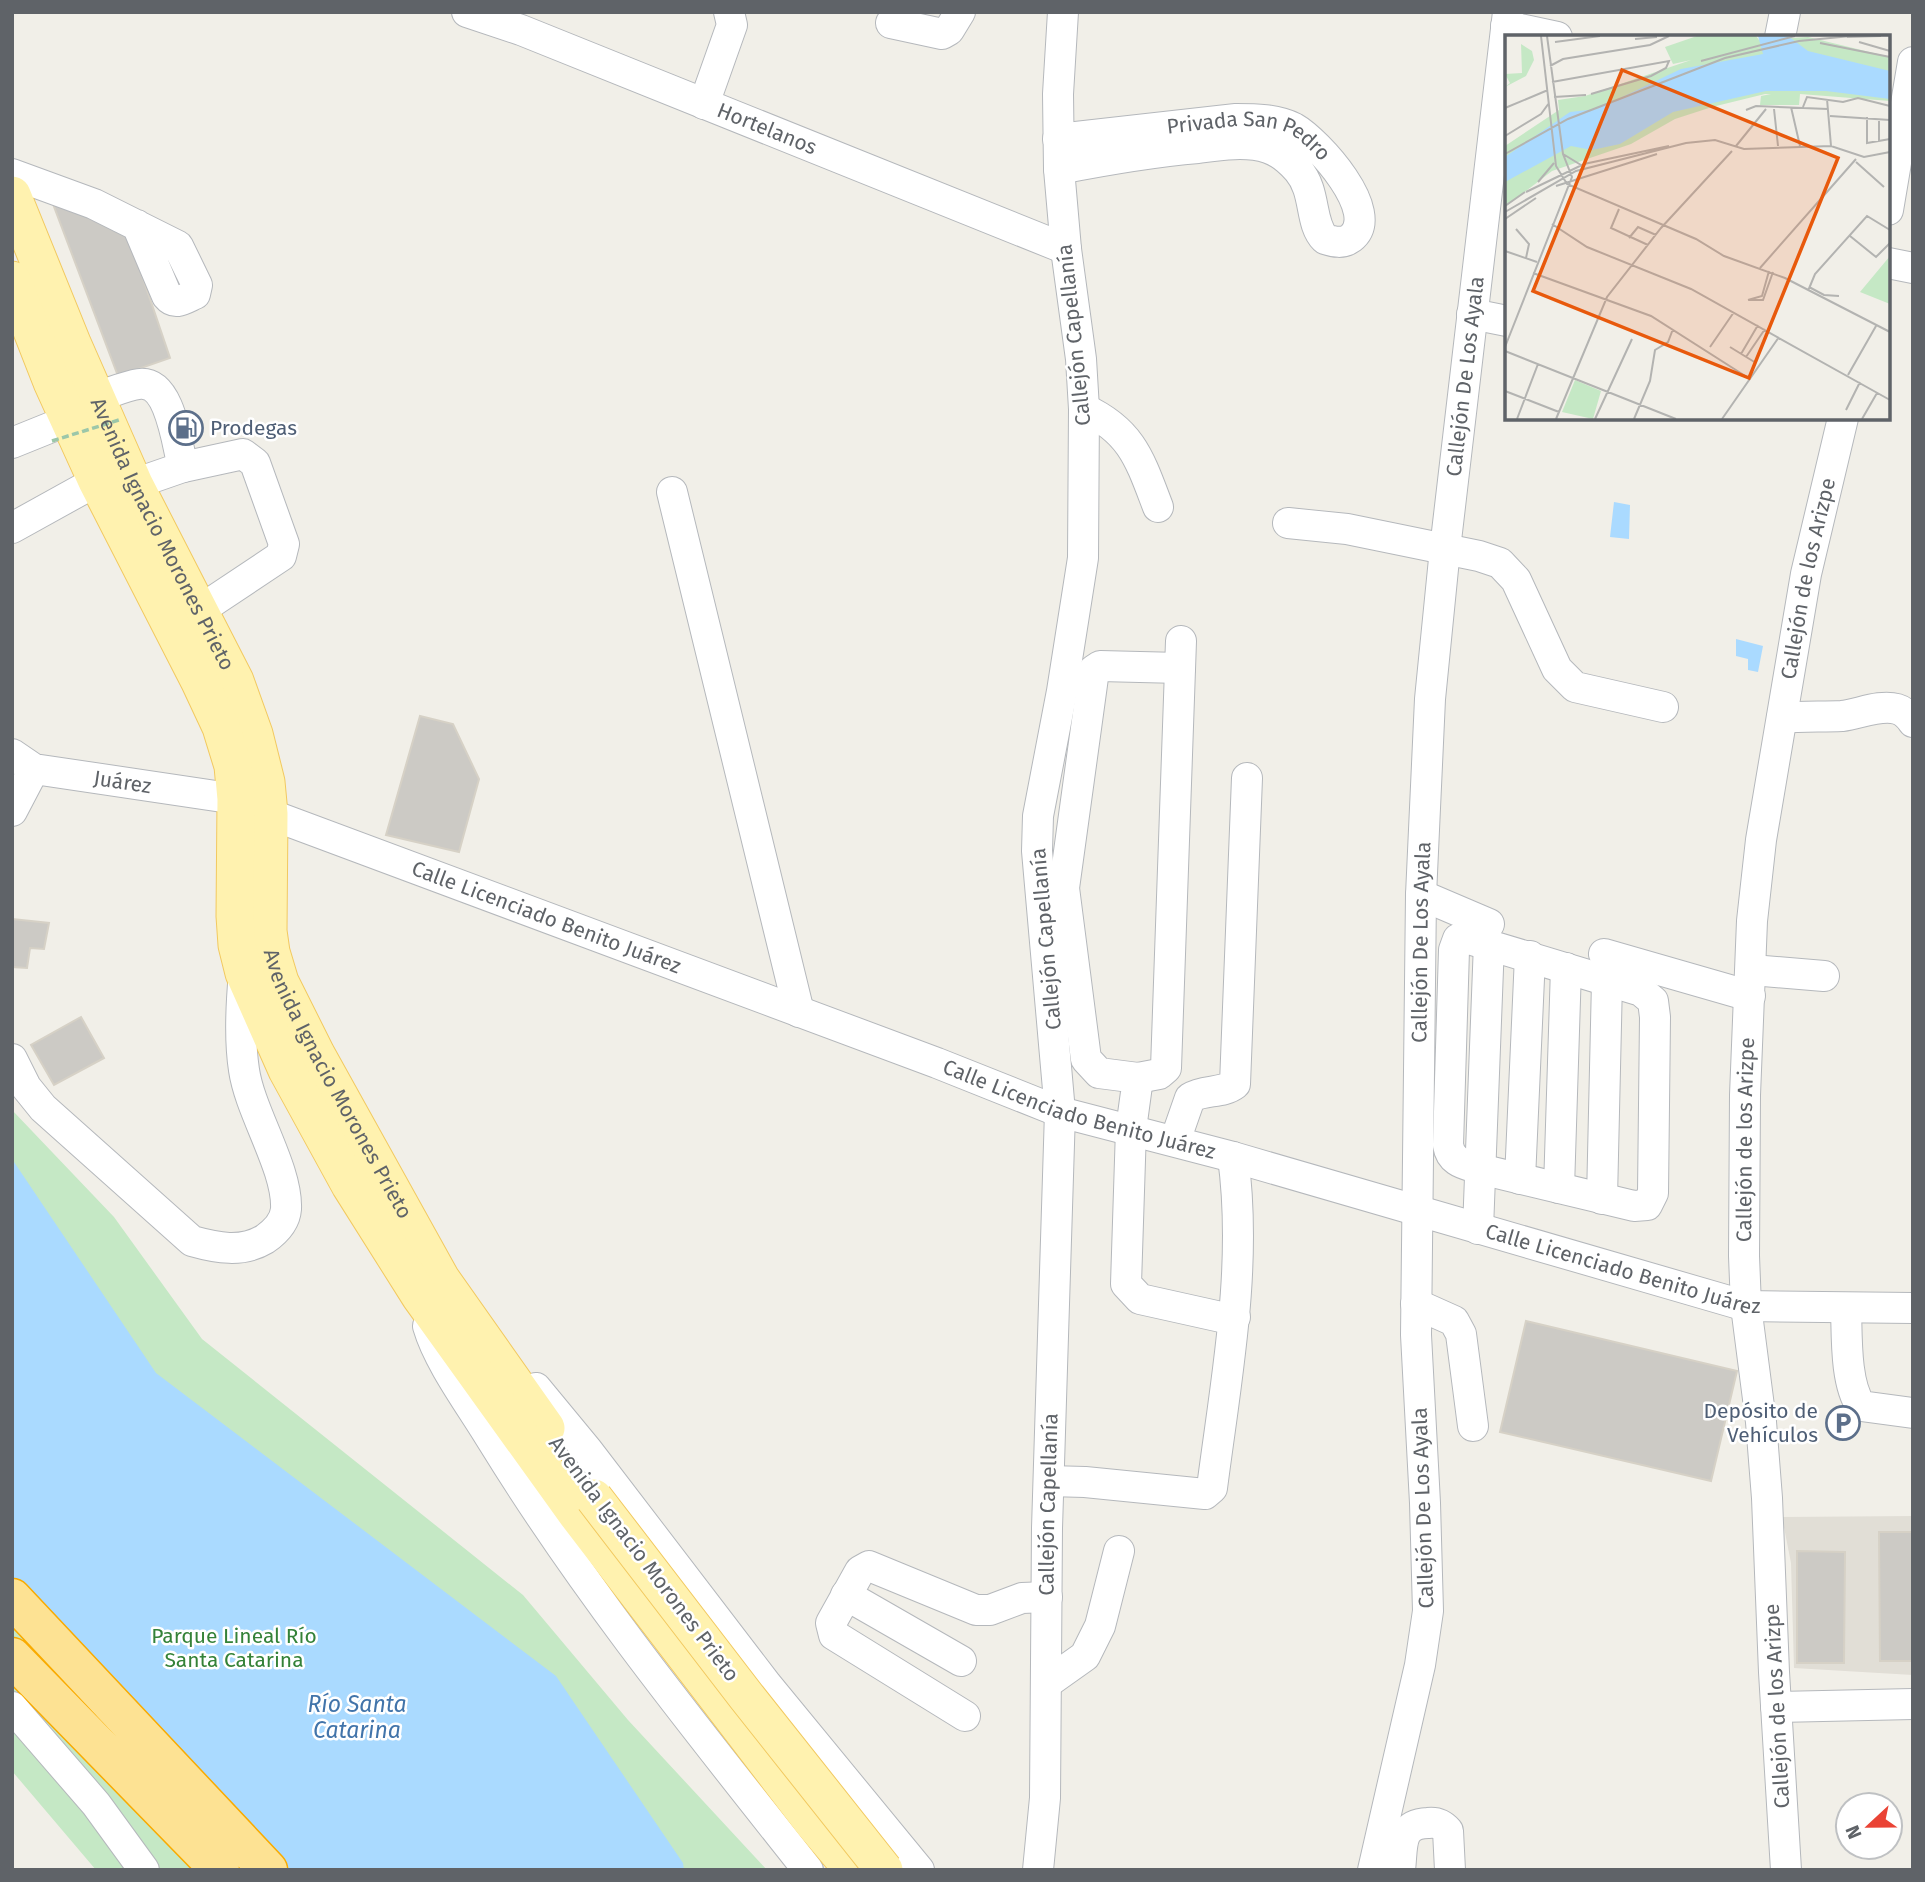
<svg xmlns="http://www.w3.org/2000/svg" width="1925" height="1882" viewBox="0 0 1925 1882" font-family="'Fira Sans',sans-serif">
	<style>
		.education { fill: #e1ded6 }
		.green { fill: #c5e8c5 }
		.water { fill: #aadaff }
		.building { fill: #cccac5; stroke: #d6d1c6; stroke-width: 2 }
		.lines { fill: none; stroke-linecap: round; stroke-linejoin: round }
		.minor-casing { stroke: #b5b8bc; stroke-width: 32 }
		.major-casing { stroke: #f2c960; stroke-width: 39 }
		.highway-casing { stroke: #f9ab00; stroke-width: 41 }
		.minor { stroke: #fff; stroke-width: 30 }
		.major { stroke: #fff2af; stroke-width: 37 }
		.highway { stroke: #fde293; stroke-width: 38 }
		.major-bridge-casing { stroke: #f2c960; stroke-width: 39; stroke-linecap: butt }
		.path-bridge { stroke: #9cc7a9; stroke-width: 3.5; stroke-dasharray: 7 3.5; stroke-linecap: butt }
		.major-bridge { stroke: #fff2af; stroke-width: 37 }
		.labels { text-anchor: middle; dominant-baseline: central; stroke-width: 5; stroke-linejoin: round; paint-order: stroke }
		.street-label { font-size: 21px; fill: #5f6368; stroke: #fff }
		.service-label { font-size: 21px; fill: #4e5e75; stroke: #fff; text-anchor: start }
		.park-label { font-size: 21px; fill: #348238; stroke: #fff }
		.water-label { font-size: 23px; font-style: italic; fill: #4174aa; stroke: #fff }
		.inset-road { fill: none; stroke: #b3b3b1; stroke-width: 2 }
		.view { fill: #e8590c; fill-opacity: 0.15; stroke: #e8590c; stroke-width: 3.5 }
		.inset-edge { fill: none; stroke: #5f6368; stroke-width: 3.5 }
	</style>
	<rect width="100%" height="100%" fill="#f1efe8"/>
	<path class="education" d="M1913 1516V1675L1794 1668 1791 1563 1782 1517Z"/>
	<path class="green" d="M12 1110 114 1217 202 1339 523 1595 628 1720 767 1870H96L12 1771Z"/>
	<path class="water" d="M1614 502 1630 505 1629 539 1610 537Z
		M1736 639 1763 646 1758 672 1748 670V659L1736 656Z
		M12 1159 156 1373 556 1676 683 1863 684 1870H291L192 1765 12 1612Z"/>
	<path class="building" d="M50 196 126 228 170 358 118 376Z
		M420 716 453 724 479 779 459 852 386 835Z
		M12 919 49 923 44 949 30 948 27 968 12 967Z
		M81 1017 104 1058 54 1085 31 1045Z
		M1526 1321 1737 1371 1711 1481 1500 1432Z
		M1879 1532H1913V1661H1880Z
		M1797 1551 1845 1552 1844 1663H1797Z"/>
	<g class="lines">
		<g class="minor-casing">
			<g id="minor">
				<path id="s1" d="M467 12 521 30 1066 249"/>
				<path d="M891 23 942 34 949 30 960 12"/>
				<path d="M1506 26 1557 37"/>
				<path d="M1780 37 1785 12"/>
				<path d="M704 104 732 25 729 12"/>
				<path id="s2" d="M1058 139 1236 119C1255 119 1276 119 1294 128 1317 141 1383 213 1351 238 1343 244 1334 242 1325 239 1309 223 1317 192 1298 170 1290 161 1280 152 1268 148 1247 141 1220 145 1198 148 1151 152 1105 160 1059 169"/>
				<path d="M12 174 94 204 178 246 197 285 195 294C184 299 175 306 167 296L137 225"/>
				<path d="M1888 210 1913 62"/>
				<path d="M1888 263 1913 268"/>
				<path d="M1472 314 1507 321"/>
				<path d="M96 397C110 393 125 386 139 384 171 380 177 446 183 467L134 484"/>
				<path d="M1084 409C1132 431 1140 460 1158 507"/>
				<path d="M12 443 69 420"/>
				<path d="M183 467 243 454 255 463 284 544 281 556 209 604"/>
				<path d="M672 492 799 1012"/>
				<path d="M1288 523 1347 529 1479 556 1500 563 1516 580 1557 669 1575 687 1663 707"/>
				<path d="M12 528 97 481"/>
				<path d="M1180 668 1100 666 1094 670 1064 888 1086 1059 1099 1073 1138 1078 1131 1129 1126 1284 1140 1299 1221 1317H1235"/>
				<path d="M1782 718C1802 716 1822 717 1842 716 1859 714 1880 704 1897 709 1904 711 1909 716 1913 722"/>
				<path id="s3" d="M12 754 34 769 236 799"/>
				<path d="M12 811 34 769"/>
				<path id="s4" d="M269 814 937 1063 1060 1112 1233 1157 1746 1306 1913 1308"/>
				<path d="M1421 895 1489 924"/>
				<path d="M1462 937 1641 991 1653 1001 1655 1017 1653 1193 1647 1205 1634 1206 1480 1169C1465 1164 1451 1163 1448 1145L1454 950 1458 939Z"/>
				<path d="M1604 954 1750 996"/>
				<path d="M1752 970 1824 976"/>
				<path d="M12 1059 26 1087 43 1108 192 1241C217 1248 242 1253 265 1239 275 1232 285 1222 286 1209 288 1169 250 1112 244 1070 239 1038 241 1005 244 973"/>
				<path d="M1138 1078 1159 1074 1166 1068 1181 641"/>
				<path d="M1175 1141 1190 1098C1204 1089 1222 1094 1235 1084L1247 778"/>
				<path d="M1520 1179 1530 956"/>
				<path d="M1559 1188 1566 968"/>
				<path d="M1602 1199 1607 981"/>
				<path d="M1478 1229 1489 943"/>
				<path d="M1416 1304 1454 1321 1461 1334 1473 1426"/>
				<path d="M1846 1308C1847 1336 1845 1383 1861 1406L1913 1413"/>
				<path d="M428 1326C439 1364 473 1408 493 1442 586 1593 698 1731 808 1870"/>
				<path d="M536 1388 588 1451 767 1685 919 1870"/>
				<path d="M1049 1481 1085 1482 1205 1494 1212 1488C1226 1379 1248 1267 1233 1157"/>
				<path d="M846 1595 961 1661"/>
				<path d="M1047 1683 1085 1656 1100 1626 1119 1551"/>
				<path d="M12 1707 96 1804 144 1870"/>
				<path d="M1776 1707 1913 1704"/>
				<path d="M965 1716 834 1635 831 1623 860 1571 869 1566 976 1610H990L1022 1598 1047 1597"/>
				<path id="s5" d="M1038 1870 1045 1798 1047 1528 1060 1112 1037 851 1038 816 1062 691 1083 558 1084 409 1081 359 1066 249 1059 169 1058 94 1063 12"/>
				<path id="s6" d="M1373 1870 1420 1665 1428 1611 1425 1503 1416 1335 1421 895 1430 699 1445 549 1508 12"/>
				<path d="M1400 1870C1403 1846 1398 1824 1428 1823 1437 1822 1442 1824 1448 1831L1450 1870"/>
				<path id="s7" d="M1786 1870 1774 1672 1767 1498 1761 1422 1746 1306 1744 1256 1745 1095 1752 921 1761 840 1806 574 1843 418"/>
			</g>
		</g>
		<g class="major-casing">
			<g id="major">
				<path id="s8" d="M12 195 72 343 134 484 235 681 254 734 266 782 269 814 268 931 271 952 280 982 316 1054 441 1279 546 1428"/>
				<path d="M12 280 52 382 97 481 199 680 221 727 233 766 236 799 235 916 237 945 244 973 287 1070 350 1185 420 1296 576 1513 811 1820 853 1870"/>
			</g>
		</g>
		<g class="highway-casing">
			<path id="highway" d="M12 1598 268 1870
				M12 1657 220 1870"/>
		</g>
		<use href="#minor" class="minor"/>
		<use href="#major" class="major"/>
		<use href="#highway" class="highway"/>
		<g class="major-bridge-casing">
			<path id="major-bridge" d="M594 1498 746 1696 884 1870"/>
		</g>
		<path class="path-bridge" d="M52 441 122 419"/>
		<use href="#major-bridge" class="major-bridge"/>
	</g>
	<defs>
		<g id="fuel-ring" transform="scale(1.75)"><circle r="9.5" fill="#fff" stroke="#5c6f8a" stroke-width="1.5"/><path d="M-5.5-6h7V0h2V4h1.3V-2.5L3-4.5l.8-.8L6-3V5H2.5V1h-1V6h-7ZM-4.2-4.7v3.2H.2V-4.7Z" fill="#5c6f8a"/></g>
		<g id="parking-ring" transform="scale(1.75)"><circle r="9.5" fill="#fff" stroke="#5c6f8a" stroke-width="1.5"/><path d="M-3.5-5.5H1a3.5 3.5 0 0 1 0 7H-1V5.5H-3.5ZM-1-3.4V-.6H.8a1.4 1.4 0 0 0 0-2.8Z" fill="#5c6f8a"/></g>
	</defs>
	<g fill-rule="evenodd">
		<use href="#fuel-ring" x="186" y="428"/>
		<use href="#parking-ring" x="1843" y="1423"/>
	</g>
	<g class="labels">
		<g class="street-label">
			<text stroke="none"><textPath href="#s1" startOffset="322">Hortelanos</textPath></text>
			<text stroke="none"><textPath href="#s2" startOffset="196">Privada San Pedro</textPath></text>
			<text transform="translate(1074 335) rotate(-96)">Callejón Capellanía</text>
			<text stroke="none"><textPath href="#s6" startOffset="1502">Callejón De Los Ayala</textPath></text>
			<text stroke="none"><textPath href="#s8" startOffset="371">Avenida Ignacio Morones Prieto</textPath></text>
			<text stroke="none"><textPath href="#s7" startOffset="1298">Callejón de los Arizpe</textPath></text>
			<text stroke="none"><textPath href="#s3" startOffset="116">Juárez</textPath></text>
			<text stroke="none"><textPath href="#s4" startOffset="296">Calle Licenciado Benito Juárez</textPath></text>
			<text transform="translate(1046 939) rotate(-95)">Callejón Capellanía</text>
			<text stroke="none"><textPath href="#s6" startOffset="934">Callejón De Los Ayala</textPath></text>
			<text stroke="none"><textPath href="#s8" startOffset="959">Avenida Ignacio Morones Prieto</textPath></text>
			<text stroke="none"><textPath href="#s4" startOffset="863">Calle Licenciado Benito Juárez</textPath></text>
			<text stroke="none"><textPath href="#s7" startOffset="732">Callejón de los Arizpe</textPath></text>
			<text stroke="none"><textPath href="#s4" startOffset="1430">Calle Licenciado Benito Juárez</textPath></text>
			<text stroke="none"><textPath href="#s5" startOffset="366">Callejón Capellanía</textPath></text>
			<text transform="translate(1423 1508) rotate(-92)">Callejón De Los Ayala</text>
			<text transform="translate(644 1559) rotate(53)">Avenida Ignacio Morones Prieto</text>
			<text transform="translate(1777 1706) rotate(-93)">Callejón de los Arizpe</text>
		</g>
		<g class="service-label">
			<text x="210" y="428">Prodegas</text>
			<text x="1818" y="1411" text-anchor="end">Depósito de<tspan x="1818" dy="24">Vehículos</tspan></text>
		</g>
		<g class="park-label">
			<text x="234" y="1636">Parque Lineal Río<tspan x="234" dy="24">Santa Catarina</tspan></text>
		</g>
		<g class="water-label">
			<text x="357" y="1704">Río Santa<tspan x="357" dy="26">Catarina</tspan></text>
		</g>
	</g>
	<g transform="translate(1505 35)">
		<rect width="385" height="385" fill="#f1efe8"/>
		<path d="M192 1H251L254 5 303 2 385 22V66L295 59 294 70H255L256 61 266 59H260L207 72 170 84 126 109 47 136 0 172V111L54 75 53 65 80 61 186 25 168 29 160 12ZM16 9 27 16 29 25 21 41 0 52 5 48 0 39 17 38ZM385 221V269L355 257ZM70 345 96 356 88 384 57 377Z" fill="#c5e8c5"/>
		<path d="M253 1H283L303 16 385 36V64L321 56H261L168 77 115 109 87 115 66 111 0 147V122L65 77 92 74 176 34 258 19Z" fill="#aadaff"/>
		<path class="inset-road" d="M36 1 51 131 62 149 191 204 219 221 280 243 385 297M342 2 376 1M130 4 152 2M50 7 95 1M354 7 385 16M315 8 385 22M196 26 290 1M45 31 58 24 145 10 164 1M47 47 164 26 161 33 146 41 86 59M49 62 81 60M322 64 326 111M286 72 295 111M298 72 302 62 338 67 353 63 385 71M0 73 43 55M269 74 273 111M241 75 251 71 323 74M325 81 385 85M362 82V108L385 104M374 84V107M0 101 36 79 44 68M231 111 261 74M0 119 63 84 220 23 294 6 346 1M58 119 76 130M351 127 379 152M33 147 49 128M51 151 152 119M21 157 79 129 164 111M0 171 20 157M114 174 106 193 143 210M0 177 71 136 181 108 210 105 239 114 326 111 359 122 385 117M0 184 31 163M47 189 82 212 186 254 385 365M11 194 24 209 21 223M345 201 371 222 385 208M124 203 133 192 151 200M0 216 32 227M255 233 351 124M28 238 146 281 245 344M304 252 319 260 334 261M303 256 310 239 362 181 385 195M243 265H258L268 237M243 265 257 261 264 236M0 312 67 142 58 119 42 1M205 312 229 277M225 312 251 328M0 316 171 384M236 319 253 290M241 322 260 294M343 340 371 291M0 356 54 377M341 375 355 347M12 384 33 329M51 384 102 262 156 193 227 116M90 384 127 304M129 384 145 346 150 315 163 307 168 294M217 384 274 302M357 384 372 358"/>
		<path class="view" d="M117 35 333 123 244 343 28 256Z"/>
		<rect width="385" height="385" class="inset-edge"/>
	</g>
	<rect width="1925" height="1882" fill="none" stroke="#5f6368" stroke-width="28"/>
	<g transform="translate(1869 1826) rotate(248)"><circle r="33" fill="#ffffff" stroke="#bfc1c3" stroke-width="2"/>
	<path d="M0-5L12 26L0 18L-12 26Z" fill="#ea4335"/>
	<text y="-10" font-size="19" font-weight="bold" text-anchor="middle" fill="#5f6368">N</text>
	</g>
</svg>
